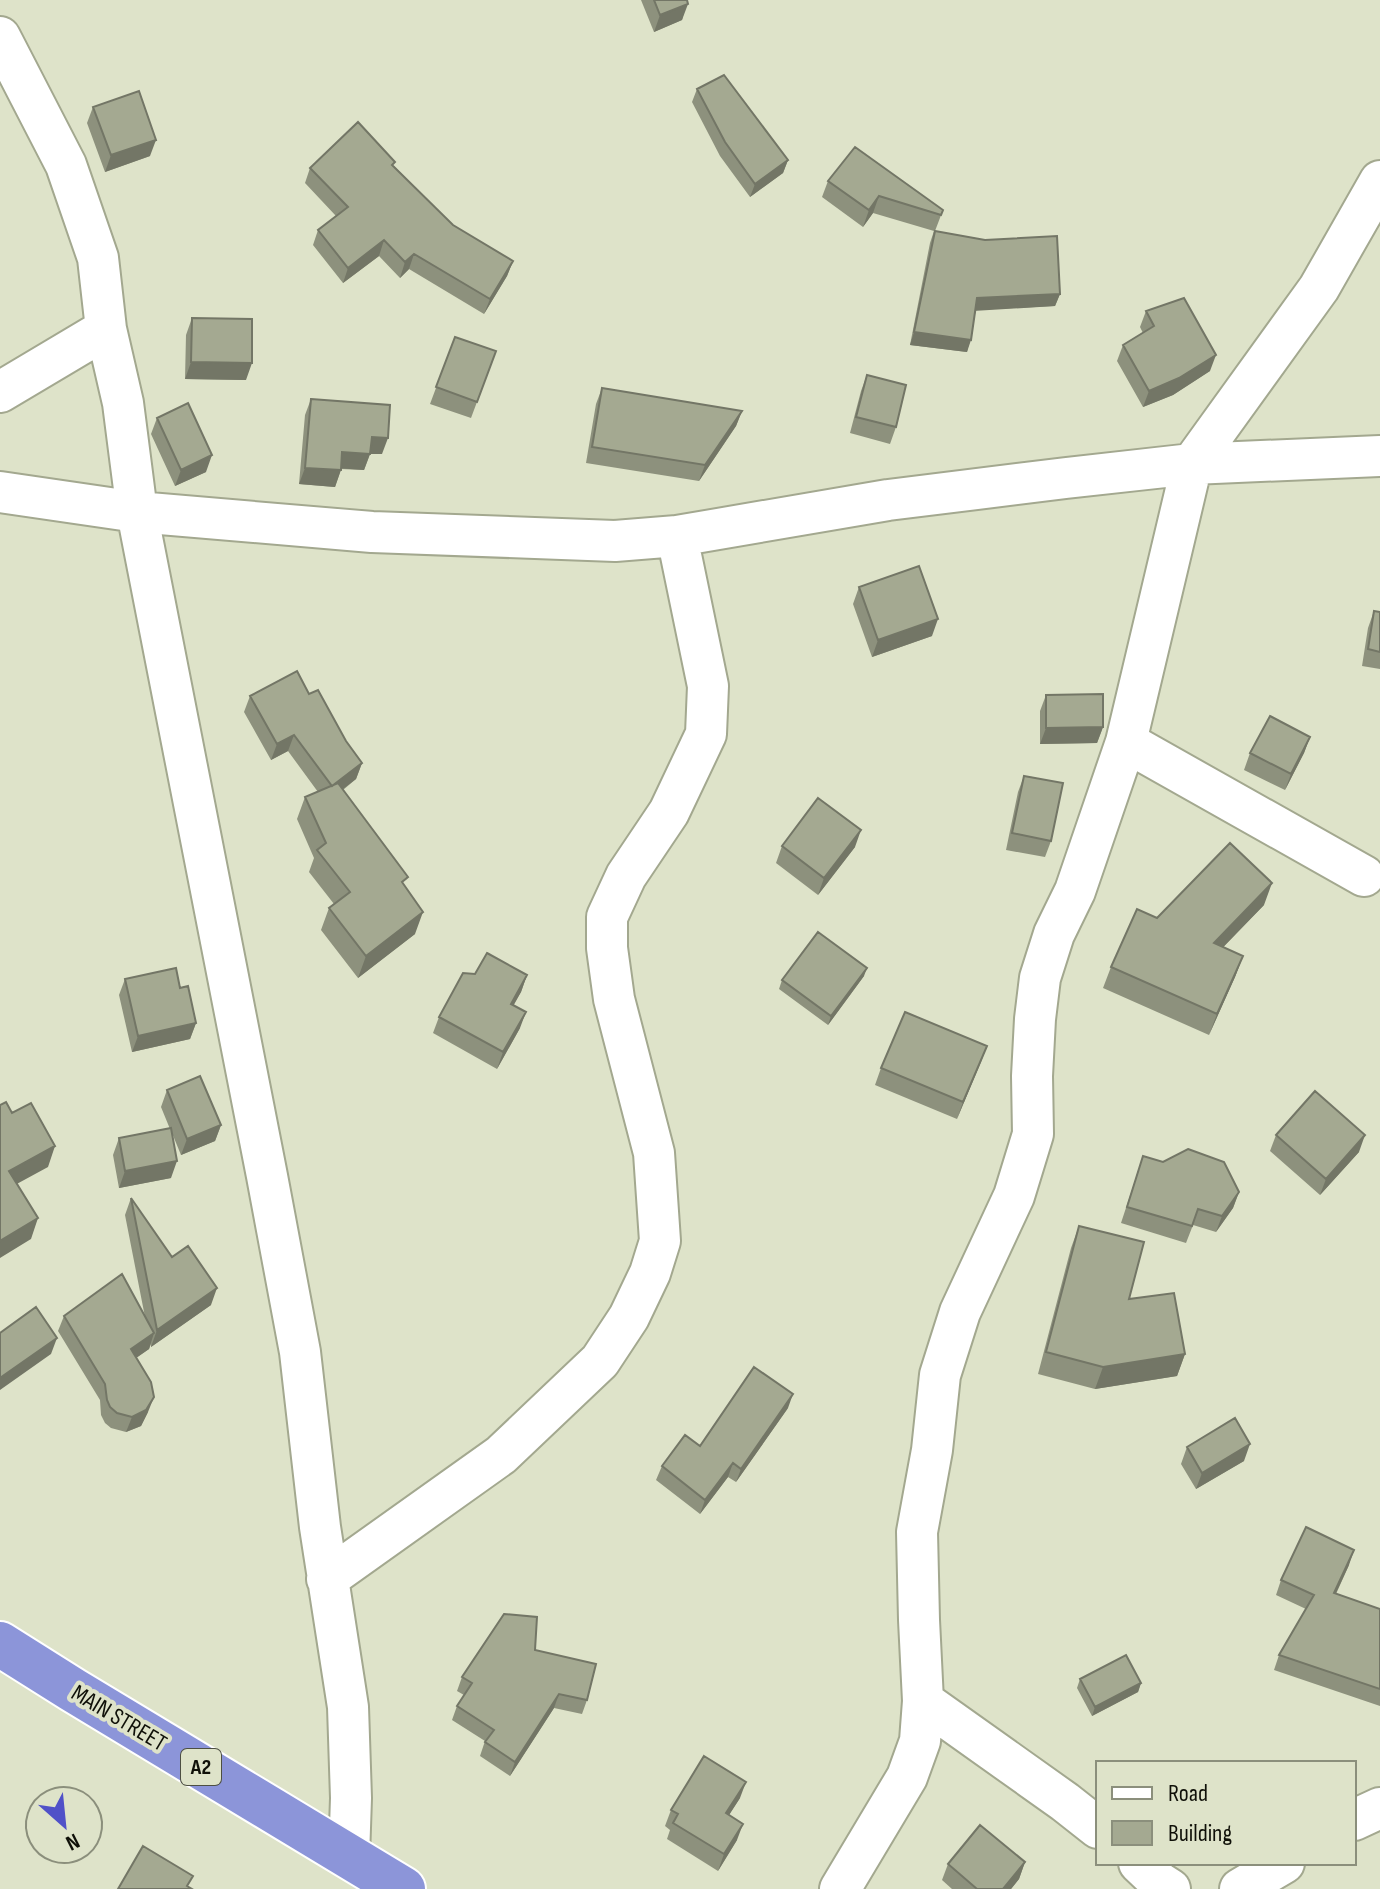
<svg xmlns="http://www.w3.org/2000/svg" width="1380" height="1889" viewBox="0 0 1380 1889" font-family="'Sofia Sans Condensed',sans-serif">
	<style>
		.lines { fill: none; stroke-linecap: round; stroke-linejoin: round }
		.minor-casing { stroke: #a3a88f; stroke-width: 44 }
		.highway-casing { stroke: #fff; stroke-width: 48 }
		.minor { stroke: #fff; stroke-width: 40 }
		.highway { stroke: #8c95d9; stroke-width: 44 }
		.wall { fill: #8d917d }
		.shaded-wall { fill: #737666 }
		.building { fill: #a4a991; stroke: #737666; stroke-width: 2 }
		.labels { text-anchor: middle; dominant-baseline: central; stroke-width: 8; stroke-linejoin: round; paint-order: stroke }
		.shield { fill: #dee3c9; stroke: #4d4f42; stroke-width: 2 }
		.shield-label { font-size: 22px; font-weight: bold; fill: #0f1008 }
		.street-label { font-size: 24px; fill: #0f1008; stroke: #dee3c9 }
	</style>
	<rect width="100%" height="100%" fill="#dee3c9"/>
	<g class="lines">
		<g class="minor-casing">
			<path id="minor" d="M0 37 66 165 98 258 106 329 123 403 137 512 267 1176 300 1352 320 1527 348 1707 351 1798 349 1857
				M0 392 106 329
				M0 492 137 512 372 532 615 541 677 536 888 500 1066 478 1192 464 1380 456
				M1126 742 1364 876
				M327 1579 501 1455 600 1361 629 1317 650 1273 660 1241 654 1153 614 999 607 948V917L626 876 669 812 706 734 708 686 677 536
				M923 1701 1065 1802 1098 1828
				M1354 1820 1380 1808
				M1139 1863 1159 1882 1170 1889
				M840 1889 907 1777 920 1741 923 1701 919 1620 917 1532 932 1450 940 1375 960 1312 1014 1196 1033 1134 1032 1076 1035 1019 1040 978 1054 934 1075 891 1126 742 1192 464 1319 288 1380 181
				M1240 1889 1284 1863"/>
		</g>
		<g class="highway-casing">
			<path id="highway" d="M0 1644 73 1690 403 1889"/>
		</g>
		<use href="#minor" class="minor"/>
		<use href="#highway" class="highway"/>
	</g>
	<path class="wall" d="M641 0H687L682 20 654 32Z
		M697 89 788 160 783 173 750 197 720 156 692 102Z
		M93 107 150 156 105 172 87 123Z
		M394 166 453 225 513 261 507 276 484 314 409 269 400 278 379 256 343 283 313 245 318 230 336 216 305 183 310 168Z
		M828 181 943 210 935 231 1060 294 1055 306 976 310 967 352 910 345 930 243 934 231 873 213 863 227 822 197Z
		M1146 311 1210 371 1173 395 1143 407 1117 361 1123 345 1143 333 1140 327Z
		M192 318 246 380 185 379 186 335Z
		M455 337 496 351 471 418 430 404Z
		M867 375 896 427 890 444 850 433 861 391Z
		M602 388 742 411 736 426 699 481 586 463 596 404Z
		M311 399 382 454H370L364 470 341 469 335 487 299 484 305 415Z
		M157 418 206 472 175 486 151 434Z
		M859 587 932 636 872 657 853 604Z
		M1374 611 1380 612V669L1362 666 1368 628Z
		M309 694 362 763 356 779 343 790 405 887 415 934 358 978 321 930 329 908 334 904 309 872 314 858 297 819 305 797 318 792 288 751 271 760 244 712 250 696Z
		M1046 695 1103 727 1097 743 1040 744V711Z
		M1310 737 1304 753 1285 790 1244 770 1250 753Z
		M1024 776 1051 841 1045 857 1006 850 1018 792Z
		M782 846 855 847 818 895 776 863Z
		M1264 905 1223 947 1243 956 1235 977 1209 1035 1103 988 1111 967 1157 918Z
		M527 975 521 992 513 1005 520 1028 497 1069 433 1033 439 1017Z
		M864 976 828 1025 779 989 782 980Z
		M125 979 180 988 196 1023 190 1039 132 1052 119 995Z
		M987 1046 957 1119 875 1085 881 1068Z
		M167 1090 221 1125 215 1141 181 1155 172 1133 171 1178 119 1188 113 1155 119 1138 170 1129 161 1107Z
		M1276 1135 1359 1152 1320 1195 1270 1151Z
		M1143 1156 1239 1192 1233 1208 1216 1232 1193 1225 1186 1243 1121 1223Z
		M131 1198 172 1257 211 1305 151 1347V1344L149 1349 136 1358 148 1412 141 1426 126 1432 111 1428 105 1423 101 1415 100 1400 58 1331 64 1316 145 1317 125 1215Z
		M1079 1226 1129 1299 1185 1354 1177 1376 1095 1389 1038 1374 1071 1248Z
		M788 1408 736 1482 728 1477 700 1514 656 1480 662 1466 700 1446Z
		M1187 1447 1244 1461 1196 1489 1181 1464Z
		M1349 1565 1336 1594 1380 1609V1706L1274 1670 1279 1655 1306 1609 1276 1595 1281 1580Z
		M535 1650 587 1700 582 1714 554 1708 510 1776 480 1756 485 1741 452 1720 457 1706 464 1695 457 1691 462 1677Z
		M1080 1679 1141 1683 1138 1692 1092 1716 1077 1688Z
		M740 1798 729 1815 737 1840 718 1871 667 1839 670 1830 665 1826 671 1810Z
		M1025 1862 1019 1879 1011 1889H952L942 1880 948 1864Z"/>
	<path class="shaded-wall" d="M688 4 682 20 654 32 660 15Z
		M156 140 150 156 105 172 111 155Z
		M788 160 783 173 750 197 755 184Z
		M879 196 873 213 863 227 869 210Z
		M384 240 379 256 343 283 348 268Z
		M414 254 409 269 400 278 405 262Z
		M513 261 507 276 484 314 490 299Z
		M1060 294 1055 306 973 311 977 298Z
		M914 332 971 340 967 352 910 345Z
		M1216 355 1210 371 1173 395 1143 407 1149 391Z
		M191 362 252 363 246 380 185 379Z
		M742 411 736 426 699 481 705 465Z
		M372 437 388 438 382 454H366Z
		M342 452 370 454 364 470 336 468Z
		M212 455 206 472 175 486 181 470Z
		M305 468 341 470 335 487 299 484Z
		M938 619 932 636 872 657 878 640Z
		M1103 727 1097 743 1040 744 1046 728Z
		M294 735 288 751 271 760 277 744Z
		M1310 737 1304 753 1285 790 1291 774Z
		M362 763 356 779 326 802 332 786Z
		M861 830 855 847 818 895 824 878Z
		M1272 883 1264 905 1206 965 1214 943Z
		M423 912 415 934 358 978 366 956Z
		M1243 956 1235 977 1209 1035 1217 1014Z
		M867 968 864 976 828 1025 831 1016Z
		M527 975 521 992 505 1021 511 1004Z
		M526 1012 520 1028 497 1069 503 1052Z
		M196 1023 190 1039 132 1052 138 1036Z
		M987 1046 981 1062 957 1119 963 1102Z
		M221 1125 215 1141 181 1155 187 1139Z
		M1365 1135 1359 1152 1320 1195 1326 1179Z
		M55 1146 48 1167 2 1192 9 1171Z
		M177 1161 171 1178 119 1188 125 1171Z
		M1239 1192 1233 1208 1216 1232 1222 1216Z
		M38 1218 31 1239 0 1258V1241Z
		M217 1288 211 1305 151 1347 157 1330Z
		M154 1333 149 1349 126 1365 131 1349Z
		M57 1338 51 1354 0 1390V1378Z
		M1185 1354 1177 1376 1095 1389 1103 1367Z
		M793 1394 788 1408 736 1482 741 1469Z
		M154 1397 148 1412 141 1426 126 1432 132 1417Z
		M1250 1444 1244 1461 1196 1489 1202 1473Z
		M733 1463 728 1477 700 1514 705 1500Z
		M1354 1550 1349 1565 1329 1608 1334 1593Z
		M1141 1683 1138 1692 1092 1716 1095 1707Z
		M559 1694 554 1708 510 1776 515 1762Z
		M746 1782 740 1798 720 1829 726 1813Z
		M743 1824 737 1840 718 1871 724 1854Z
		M1025 1862 1019 1879 1011 1889H1003Z"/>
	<path class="building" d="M654 0H687L688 4 660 15Z
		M724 75 788 160 755 184 725 142 697 89Z
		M139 91 156 140 111 155 93 107Z
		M358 122 395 162 392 165 453 225 513 261 490 299 414 254 405 262 384 240 348 268 318 230 348 207 310 168Z
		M855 147 943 210 941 215 879 196 869 210 828 181Z
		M935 231 985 240 1057 236 1060 294 977 298 971 340 914 332Z
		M1184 298 1216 355 1179 378 1149 391 1123 345 1154 326 1146 311Z
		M192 318 252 319V363L191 362Z
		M455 337 496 351 477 402 436 387Z
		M867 375 906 385 896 427 856 417Z
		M602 388 742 411 705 465 592 447Z
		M311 399 390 405 388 438 372 437 370 454 342 452 341 470 305 468Z
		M188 403 212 455 181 470 157 418Z
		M919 566 938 619 878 640 859 587Z
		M1374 611 1380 612V652L1368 649Z
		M297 671 309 694 318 690 346 741 362 763 332 786 294 735 277 744 250 696Z
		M1103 694V727L1046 728V695Z
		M1270 716 1310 737 1291 774 1250 753Z
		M1024 776 1063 783 1051 841 1012 833Z
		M338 783 408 877 402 882 423 912 366 956 329 908 350 892 317 850 326 843 305 797Z
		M818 798 861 830 824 878 782 846Z
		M1230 843 1272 883 1214 943 1243 956 1217 1014 1111 967 1137 909 1157 918Z
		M818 932 867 968 831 1016 782 980Z
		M487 953 527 975 511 1004 526 1012 503 1052 439 1017 463 973 475 974Z
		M176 968 180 988 188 986 196 1023 138 1036 125 979Z
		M905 1012 987 1046 963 1102 881 1068Z
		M200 1076 221 1125 187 1139 167 1090Z
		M1315 1091 1365 1135 1326 1179 1276 1135Z
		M6 1102 12 1113 31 1103 55 1146 9 1171 38 1218 0 1241V1105Z
		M171 1128 177 1161 125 1171 119 1138Z
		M1188 1149 1224 1162 1239 1192 1222 1216 1198 1209 1192 1226 1127 1207 1143 1156 1163 1162Z
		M131 1198 172 1257 188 1246 217 1288 157 1330Z
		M1079 1226 1144 1242 1129 1299 1174 1293 1185 1354 1103 1367 1046 1352Z
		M122 1274 154 1333 131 1349 151 1382 154 1397 146 1410 132 1417 117 1413 110 1407 107 1400 105 1384 64 1316Z
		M36 1307 57 1338 0 1378V1333Z
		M754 1367 793 1394 741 1469 733 1463 705 1500 662 1466 685 1435 700 1446Z
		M1235 1418 1250 1444 1202 1473 1187 1447Z
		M1306 1527 1354 1550 1334 1593 1380 1609V1689L1279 1655 1314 1595 1281 1580Z
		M504 1614 537 1617 535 1650 596 1664 587 1700 559 1694 515 1762 485 1742 494 1730 457 1706 472 1683 462 1677Z
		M1126 1655 1141 1683 1095 1707 1080 1679Z
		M704 1756 746 1782 726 1813 743 1824 724 1854 673 1823 678 1814 671 1810Z
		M980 1825 1025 1862 1003 1889H977L948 1864Z
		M143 1846 193 1876 187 1886 192 1889H118Z"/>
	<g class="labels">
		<rect class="shield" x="181" y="1749" width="40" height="36" rx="6"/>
		<g class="shield-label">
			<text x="201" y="1767">A2</text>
		</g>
		<g class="street-label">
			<text transform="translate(119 1718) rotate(31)">MAIN STREET</text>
		</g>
	</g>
	<rect x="1096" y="1761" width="260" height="104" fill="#dee3c9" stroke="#8b8f7c" stroke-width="2"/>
	<rect x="1112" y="1787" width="40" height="12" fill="#ffffff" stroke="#8b8f7c" stroke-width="2"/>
	<text x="1168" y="1801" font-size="24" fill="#0f1008">Road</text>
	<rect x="1112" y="1821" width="40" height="24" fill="#a4a991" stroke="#8b8f7c" stroke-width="2"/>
	<text x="1168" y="1841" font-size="24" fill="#0f1008">Building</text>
	<g transform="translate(64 1825) rotate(153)"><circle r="38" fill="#dee3c9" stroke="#8b8f7c" stroke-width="2"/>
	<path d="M0-6L14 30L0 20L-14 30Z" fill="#5051c8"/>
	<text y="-12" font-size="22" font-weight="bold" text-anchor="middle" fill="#0f1008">N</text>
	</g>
</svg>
